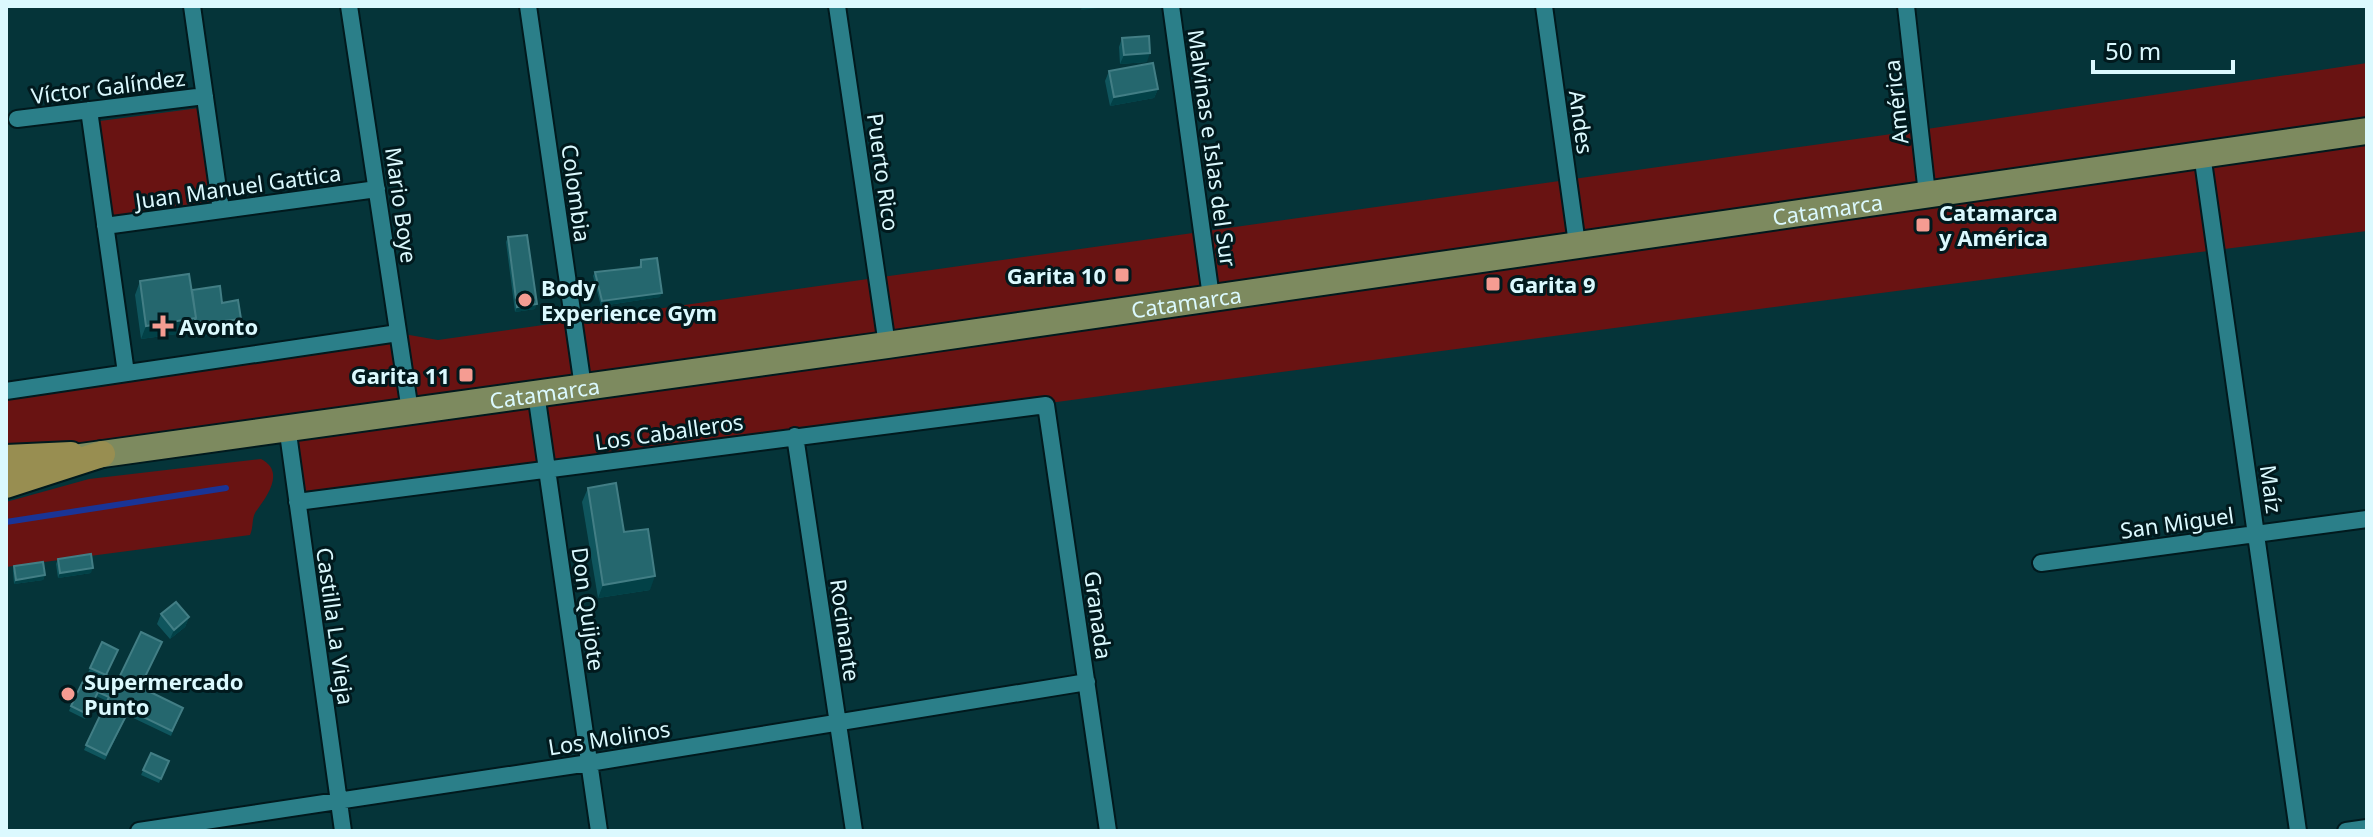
<svg xmlns="http://www.w3.org/2000/svg" width="2373" height="837" viewBox="0 0 2373 837" font-family="'Noto Sans',sans-serif">
	<style>
		.green { fill: #691312 }
		.lines { fill: none; stroke-linecap: round; stroke-linejoin: round }
		.stream { stroke: #1a3496; stroke-width: 6 }
		.minor-casing { stroke: #01191d; stroke-width: 20 }
		.primary-casing { stroke: #01191d; stroke-width: 30 }
		.trunk-casing { stroke: #01191d; stroke-width: 30 }
		.minor { stroke: #2b7f89; stroke-width: 16 }
		.primary { stroke: #7d8a5f; stroke-width: 26 }
		.trunk { stroke: #988e51; stroke-width: 26 }
		.wall { fill: #0f555d }
		.shaded-wall { fill: #024147 }
		.building { fill: #25676e; stroke: #427e85; stroke-width: 2 }
		.poi-dot { fill: #f59c92; stroke: #01191d; stroke-width: 3 }
		.labels { text-anchor: middle; dominant-baseline: central; stroke-width: 6; stroke-linejoin: round; paint-order: stroke }
		.street-label { font-size: 22px; fill: #dbf9fe; stroke: #01191d }
		.poi-label { font-size: 22px; font-weight: bold; fill: #dbf9fe; stroke: #01191d; text-anchor: start }
	</style>
	<rect width="100%" height="100%" fill="#053439"/>
	<path class="green" d="M2367 63V231C1677 317 987 413 297 502L286 426 6 458V391L398 333 438 340 1920 130Z
		M199 108 211 203 112 216 100 121Z
		M261 459C285 471 268 495 257 510 251 517 254 527 250 535L6 567V502L89 479Z"/>
	<g class="lines">
		<path class="stream" d="M6 522 226 488"/>
		<g class="minor-casing">
			<path id="minor" d="M192 6 221 210
				M349 6 410 411
				M528 6 583 387
				M837 6 887 345
				M1171 6 1211 297
				M1544 6 1577 244
				M1906 6 1927 194
				M89 110 126 373
				M17 119 205 96
				M2202 154 2298 831
				M105 226 377 189
				M6 391 398 333
				M536 393 599 831
				M287 426 343 831
				M795 436 854 831
				M297 502 1046 405 1108 831
				M2041 563 2367 519
				M139 831 589 763 1087 682
				M2346 831 2367 828"/>
		</g>
		<g class="primary-casing">
			<g id="primary">
				<path id="s1" d="M81 457 887 345 2367 131"/>
			</g>
		</g>
		<g class="trunk-casing">
			<path id="trunk" d="M6 458 71 455
				M6 485 102 454"/>
		</g>
		<use href="#minor" class="minor"/>
		<use href="#primary" class="primary"/>
		<use href="#trunk" class="trunk"/>
	</g>
	<path class="wall" d="M1122 38 1147 62 1120 64 1119 47Z
		M1109 71 1158 89 1154 98 1110 106 1105 81Z
		M508 237 535 309 515 312 506 242Z
		M641 260 660 297 601 306 593 276 595 272 639 267Z
		M140 281 222 303 241 319 237 328 223 330 222 334 210 336V332L208 333 207 336 192 338 191 332 141 339 135 295Z
		M588 488 624 532 650 590 598 598 582 502Z
		M58 559 91 573 58 578 56 564Z
		M14 566 45 575 43 580 14 584 13 571Z
		M161 614 189 617 185 627 170 639 157 624Z
		M90 668 118 680 140 688 183 708 171 736 127 715 105 760 84 750 107 701 96 696 85 719 69 711 71 706 101 685 104 679 88 673Z
		M151 753 169 761 159 783 141 775Z"/>
	<path class="shaded-wall" d="M1082 6H1116L1081 10Z
		M1150 53 1147 62 1120 64 1124 55Z
		M1158 89 1154 98 1110 106 1114 97Z
		M662 293 660 297 601 306 602 301Z
		M537 304 535 309 515 312 517 307Z
		M196 318 191 332 141 339 146 326Z
		M241 319 237 328 223 330 222 334 210 336 214 326 225 321Z
		M210 323H213L210 332 208 333 207 336 192 338 195 329Z
		M93 568 91 573 58 578 60 573Z
		M45 575 43 580 14 584 16 580Z
		M655 576 650 590 598 598 603 585Z
		M189 617 185 627 170 639 174 630Z"/>
	<path class="building" d="M1149 36 1150 53 1124 55 1122 38Z
		M1153 63 1158 89 1114 97 1109 71Z
		M527 235 537 304 517 307 508 237Z
		M657 258 662 293 602 301 595 272 641 267V260Z
		M189 274 196 318 146 326 140 281Z
		M220 286 222 303 238 300 241 319 225 321V325L214 326 213 323H210V326L195 329 194 322 196 318 192 290Z
		M616 483 624 532 648 529 655 576 603 585 588 488Z
		M91 554 93 568 60 573 58 559Z
		M43 562 45 575 16 580 14 566Z
		M176 602 189 617 174 630 161 614Z
		M141 632 162 642 140 687 183 708 172 731 129 710 106 755 86 745 109 697 98 692 87 714 71 706 85 677 101 685 106 675 118 680Z
		M102 642 118 650 106 675 90 668Z
		M151 753 169 761 161 779 143 770Z"/>
	<g class="poi-dot">
		<rect x="1915" y="217" width="16" height="16" rx="4"/>
		<rect x="1114" y="267" width="16" height="16" rx="4"/>
		<rect x="1485" y="276" width="16" height="16" rx="4"/>
		<circle cx="525" cy="300" r="8"/>
		<path d="M159 314h8v8h8v8h-8v8h-8v-8h-8v-8h8z"/>
		<rect x="458" y="367" width="16" height="16" rx="4"/>
		<circle cx="68" cy="694" r="8"/>
	</g>
	<g class="labels">
		<g class="street-label">
			<text transform="translate(108 86) rotate(-7)">Víctor Galíndez</text>
			<text transform="translate(1895 102) rotate(-96)">América</text>
			<text transform="translate(1582 122) rotate(82)">Andes</text>
			<text transform="translate(1213 148) rotate(82)">Malvinas e Islas del Sur</text>
			<text transform="translate(884 172) rotate(82)">Puerto Rico</text>
			<text transform="translate(238 186) rotate(-8)">Juan Manuel Gattica</text>
			<text transform="translate(577 193) rotate(82)">Colombia</text>
			<text transform="translate(402 205) rotate(82)">Mario Boye</text>
			<text stroke="none"><textPath href="#s1" startOffset="1764">Catamarca</textPath></text>
			<text stroke="none"><textPath href="#s1" startOffset="1116">Catamarca</textPath></text>
			<text stroke="none"><textPath href="#s1" startOffset="468">Catamarca</textPath></text>
			<text transform="translate(669 431) rotate(-8)">Los Caballeros</text>
			<text transform="translate(2272 489) rotate(82)">Maíz</text>
			<text transform="translate(2177 522) rotate(-8)">San Miguel</text>
			<text transform="translate(589 609) rotate(82)">Don Quijote</text>
			<text transform="translate(1099 615) rotate(82)">Granada</text>
			<text transform="translate(336 626) rotate(82)">Castilla La Vieja</text>
			<text transform="translate(846 630) rotate(82)">Rocinante</text>
			<text transform="translate(609 737) rotate(-9)">Los Molinos</text>
		</g>
		<g class="poi-label">
			<text x="1939" y="212">Catamarca<tspan x="1939" dy="25">y América</tspan></text>
			<text x="1106" y="275" text-anchor="end">Garita 10</text>
			<text x="1509" y="284">Garita 9</text>
			<text x="541" y="287">Body<tspan x="541" dy="25">Experience Gym</tspan></text>
			<text x="179" y="326">Avonto</text>
			<text x="450" y="375" text-anchor="end">Garita 11</text>
			<text x="84" y="681">Supermercado<tspan x="84" dy="25">Punto</tspan></text>
		</g>
	</g>
	<rect width="2373" height="837" fill="none" stroke="#dbf9fe" stroke-width="16"/>
	<path d="M2093 60v12h140v-12" fill="none" stroke="#dbf9fe" stroke-width="4"/>
	<text x="2105" y="60" font-size="24" fill="#dbf9fe" stroke="#01191d" stroke-width="6" paint-order="stroke">50 m</text>
</svg>
